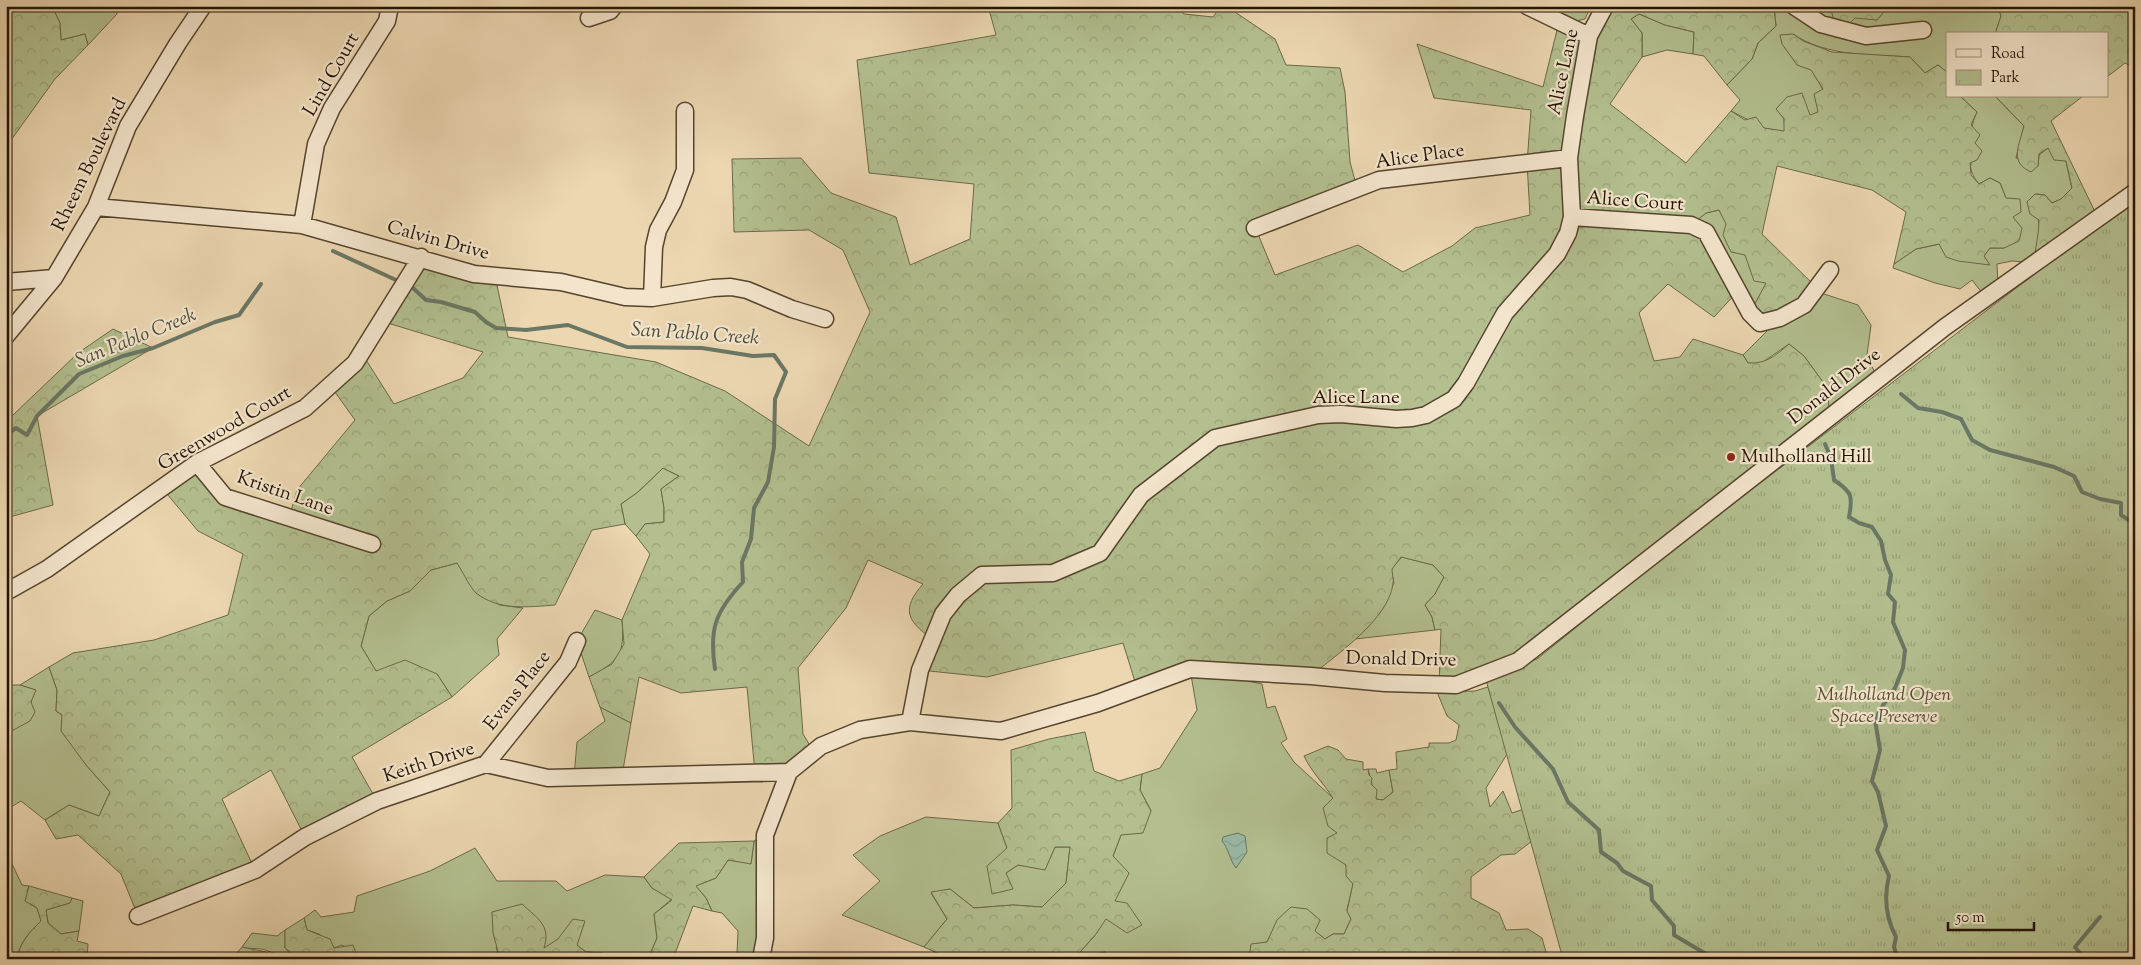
<svg xmlns="http://www.w3.org/2000/svg" width="2141" height="965" viewBox="0 0 2141 965" font-family="'Sorts Mill Goudy',serif">
	<style>
		.grass { fill: #b3bf8f; stroke: #6b6948 }
		.forest { fill: url(#forest-crowns); stroke: #6b6948 }
		.park { fill: url(#park-tufts); stroke: #6b6948 }
		.water { fill: url(#water-waves); stroke: #6a7764 }
		.lines { fill: none; stroke-linecap: round; stroke-linejoin: round }
		.stream { stroke: #6a7764; stroke-width: 4 }
		.minor-casing { stroke: #55442d; stroke-width: 19 }
		.minor { stroke: #f3e5cc; stroke-width: 16 }
		.poi-dot { fill: #8f2418; stroke: #f3e5cc; stroke-width: 2 }
		.labels { text-anchor: middle; dominant-baseline: central; stroke-width: 4.5; stroke-linejoin: round; paint-order: stroke }
		.street-label { font-size: 19px; fill: #231301; stroke: #f3e5cc }
		.poi-label { font-size: 19px; fill: #231301; stroke: #f3e5cc; text-anchor: start }
		.park-label { font-size: 19px; font-style: italic; fill: #554f33; stroke: #f3e5cc }
		.water-label { font-size: 20px; font-style: italic; fill: #4d4d3b; stroke: #f3e5cc }
	</style>
	<defs>
		<pattern id="forest-crowns" width="20" height="18" patternUnits="userSpaceOnUse" patternTransform="scale(1.25)"><rect width="20" height="18" fill="#b3bf8f"/><path d="M2 6a3 3 0 1 1 6 0M12 15a3 3 0 1 1 6 0" fill="none" stroke="#9aa37a"/></pattern>
		<pattern id="park-tufts" width="24" height="20" patternUnits="userSpaceOnUse" patternTransform="scale(1.25)"><rect width="24" height="20" fill="#b3bf8f"/><path d="M3 7l-1-3M5 7V3M7 7l1-3M15 17l-1-3M17 17v-4M19 17l1-3" fill="none" stroke="#9aa37a"/></pattern>
		<pattern id="water-waves" width="16" height="10" patternUnits="userSpaceOnUse" patternTransform="scale(1.25)"><rect width="16" height="10" fill="#9abaa6"/><path d="M0 5q4-4 8 0t8 0" fill="none" stroke="#849f8d"/></pattern>
	</defs>
	<rect width="100%" height="100%" fill="#ecd7b1"/>
	<filter id="stains"><feTurbulence type="fractalNoise" baseFrequency=".004" numOctaves="4"/><feColorMatrix values="0 0 0 0 .2 0 0 0 0 .09 0 0 0 0 .02 0 0 0 .5 -.17"/></filter>
	<radialGradient id="worn" r=".72"><stop offset=".6" stop-color="#630" stop-opacity="0"/><stop offset="1" stop-color="#630" stop-opacity=".3"/></radialGradient>
	<path class="grass" d="M52 6H115L117 14 88 45 85 34 61 40 60 23Z
		M1542 6H1591L1585 19 1576 21Z
		M1774 6H1813L1832 13 1877 20 1887 8 1998 6 2001 16 1995 34H1947V72L1938 65 1925 73 1910 57C1870 54 1827 57 1793 34L1823 90 1818 112 1810 116 1784 119 1785 132 1764 128 1731 111 1740 100 1727 85 1752 59 1758 43 1776 26Z
		M1639 14 1665 25 1694 32 1693 54 1667 50 1642 57V33L1631 19Z
		M1960 96H1995L2024 126 2016 158 2038 166 2039 155 2048 148 2066 161 2072 189 2061 199 2052 203 2045 195 2036 194 2027 202C2031 207 2036 213 2038 219 2043 232 2035 250 2034 263L2012 261 1997 264 1998 289 1986 298 1972 280 1960 289 1935 283 1893 268 1894 264 1916 249 1940 244 1989 265 1984 256 1990 248H2004L2013 217 2000 183 1990 178 1979 184C1963 164 1975 163 1975 143 1975 126 1968 132 1977 112Z
		M1719 210 1745 255 1767 283 1750 313 1691 225 1706 213Z
		M1817 288 1824 294 1858 305 1871 325 1867 355 1878 380 1829 418 1828 389 1804 356 1789 344 1760 364 1748 363 1743 355 1780 318Z
		M663 468 679 476 661 489 664 508V522L645 524 636 536 625 524 621 504 638 492Z
		M1402 557 1433 565 1444 577 1435 594 1425 605 1432 617 1435 630 1355 639 1373 621 1394 583 1391 569Z
		M457 563 476 592 500 605 523 608 497 639 499 655 452 697 437 674 376 671 361 646 369 616 387 601 410 591 431 570Z
		M595 610 622 620C625 655 619 661 589 677L577 641Z
		M49 667 57 690 56 711 62 715 86 765 110 792 99 816 69 805 45 820 21 801 6 810V734H9L31 702 35 690 20 685Z
		M1190 669 1262 684 1267 708 1275 706 1287 739 1281 743 1294 762 1333 798 1337 833 1346 866 1353 884 1347 910 1351 919 1344 934H1333L1325 939 1314 931 1320 920 1273 931 1267 942 1251 945 1249 959H1113L1105 952 1074 959 1096 934 1115 901 1113 856 1121 835 1151 811 1140 790 1142 774 1160 768 1197 710Z
		M600 707 631 723 622 776 574 777 577 742 605 721Z
		M1368 769H1376L1377 773 1389 770 1393 792 1383 800 1376 799Z
		M926 817 998 823 1007 848 1006 873 1018 865 1045 869 1055 847H1070L1066 883 1042 907 1013 905 974 908 950 889 931 893 947 919 924 947 842 915 880 881 853 855 880 836Z
		M765 835 762 956 737 954 738 931 722 913 712 911 706 898 695 886 716 878 728 860 751 863 754 841Z
		M475 848 497 881H556L567 891 605 875 644 877 652 888 672 899 654 914 657 938 648 959H607L603 953 586 952 577 945 558 939 544 949 496 947 500 959H352L356 953 342 945 334 948 319 934 307 930 304 918 315 910 321 917 354 912 357 896 430 871Z
		M6 851 22 885 29 886 27 891 31 905 37 907 41 921C29 933 20 942 17 959H6Z
		M72 898 83 901 79 931 61 934 48 923 46 910 69 903Z
		M285 930V948L295 959C279 959 276 952 261 949 255 948 248 949 242 947L252 933 277 936Z"/>
	<path class="forest" d="M6 6H52L60 23 61 40 85 34 88 45 55 79 6 147Z
		M988 6H1175L1184 14 1213 17 1221 6H1226L1275 39 1286 65 1340 68 1345 92 1350 162 1357 188 1255 227 1275 275 1358 245 1403 272 1452 246 1475 228 1530 215 1527 163 1531 110 1434 98 1417 44 1543 87 1559 22 1589 36 1605 6H1681L1697 13 1702 6 1774 7 1776 26 1758 43 1752 59 1727 85 1704 56 1693 54 1694 32 1665 25 1639 14 1631 19 1642 33V57L1610 104 1686 163 1731 111 1745 120 1756 117 1764 128 1784 131V119L1776 109 1787 97 1802 93 1810 115 1818 112 1814 94 1823 89 1811 70 1797 65 1782 44 1780 35 1793 34 1803 41 1832 52 1910 57 1925 73 1938 65 1947 72V96H1960L1977 112 1971 125 1980 135 1975 143 1982 151 1977 160 1970 163 1971 175 1979 184 1990 178 2000 183 2006 198 2020 199 2021 212 2013 217 2022 228 2019 241 2004 248H1990L1984 256 1990 265 1958 261 1946 257 1939 244 1916 249 1894 264 1906 212 1872 190 1777 166 1762 234 1817 288 1780 318 1750 313 1766 283 1754 281 1745 255 1731 252 1723 235 1726 224 1719 210 1706 213 1691 225 1738 291 1714 317 1668 284 1639 313 1654 361 1680 357 1693 339 1743 355 1748 363C1766 364 1775 356 1789 344L1804 356 1828 389 1829 418 1518 661 1439 684 1441 629 1435 630 1432 617 1425 605 1435 594 1444 577 1433 565 1401 557 1392 569C1392 574 1394 579 1393 584 1388 620 1337 654 1311 676L1190 669 1137 688 1123 643 987 677 920 670 931 638C907 621 901 609 923 584L868 560 846 608 798 668 803 734 814 752 789 772 755 773 747 687 681 693 639 677 631 723 600 707 589 677 612 664 624 644 622 620 650 554 636 536 645 524 664 522V508L661 489 679 476 663 468 638 492 621 504 625 524 592 530 555 605C528 607 499 611 476 593 469 586 463 572 457 563L431 570 410 591 387 601 369 616 361 646 376 671 405 660 437 674 452 697 352 757 377 801 305 837 271 770 222 799 255 870 138 916 121 874 78 835 56 839 45 820 69 805 99 816 110 792 86 765 61 731 62 715 56 711 57 690 49 667 73 653 154 640 228 615 243 554 198 531 162 488 197 463 225 497 289 518 297 490 355 420 330 385 361 352 394 404 463 378 483 352 381 321 421 257 495 276 508 337 656 362 725 391 809 446 870 312 843 250 809 230 734 232 732 159 801 158 831 193 896 217 910 265 970 239 974 184 869 173 857 60 996 35Z
		M1813 6H1909L1887 8 1877 20 1855 18 1847 26 1834 22 1832 13Z
		M1998 6H2135V68L2125 63 2107 77V34H1995L2001 16Z
		M1995 96H2083L2051 121 2098 218 2034 263C2035 248 2039 235 2039 220L2030 214 2027 202 2035 194 2045 195 2052 203 2061 199 2072 188 2066 161 2054 160 2048 148 2039 154 2038 166 2031 172C2009 162 2019 146 2024 126Z
		M113 329 153 348 37 416 53 505 6 518V417L13 415 78 353Z
		M6 685H20L36 690 31 702 35 712 30 721 6 734Z
		M1488 687 1509 751 1486 788 1490 807 1503 791 1512 813 1539 804 1557 822 1515 854 1501 855 1471 877V898L1499 913 1506 930 1528 929 1542 938 1548 959H1249L1251 944 1267 942 1277 920 1291 907 1307 909 1320 920 1315 931 1325 939 1333 934H1344L1351 919 1347 911 1353 884 1346 876V865L1327 853V838L1337 833 1328 826 1323 808 1333 798C1323 783 1311 771 1304 756L1328 746 1338 750 1346 759 1363 762V770L1368 769 1369 775 1372 778 1371 784 1377 790 1376 799 1383 800 1393 792 1389 770 1397 769 1396 752 1429 747V743H1449L1456 740 1459 725 1447 716 1437 692 1475 691Z
		M1085 732 1094 771 1119 781 1142 774 1140 790 1151 811 1143 833 1121 835 1113 856 1129 873 1115 901 1127 903 1142 925 1127 933 1106 919 1096 934 1075 958 1105 952 1113 959H950L924 947 947 919 931 892 950 889 974 908 1013 905 1042 907 1066 883 1070 847H1055L1045 870 1018 865 1006 873 1013 889 992 894 987 866 1007 848 998 823 1012 808 1011 750 1049 739Z
		M754 841 751 864 728 860 716 878 696 886 706 898 712 911 693 906 673 959H648L657 938 654 914 672 900 652 888 644 877 679 843Z
		M29 886 72 898 70 903 46 910 48 923 61 934 79 931 77 941 88 944 87 959H17C20 942 29 933 41 921L37 908 25 901Z
		M522 904C538 919 551 925 544 948L558 939 573 919 585 921 577 945 586 952 603 953 607 959H500L493 933 492 912Z
		M304 918 307 930 330 939 334 948 353 945 356 953 352 959H295L292 953 285 948V930Z
		M242 947C257 951 267 950 282 959H217L236 954Z"/>
	<path class="park" d="M2135 200V959H1563L1486 680 1537 659 1662 558 2066 250Z"/>
	<path class="water" d="M1238 833 1245 836 1247 852 1236 868C1229 859 1229 849 1222 841L1223 837Z"/>
	<g class="lines">
		<path class="stream" d="M333 251 396 280
			M413 288 426 300 441 302 475 312 486 322 496 328 526 330 568 325 627 347 702 348 753 356 774 355 786 372 775 399 774 447 768 482 754 508 751 539 742 562 743 582C715 612 709 629 715 669
			M1901 394 1918 408 1942 412 1961 419 1972 440 1990 450 2054 467 2074 476 2082 492 2100 499 2121 503V515L2135 524
			M6 435 16 428 27 435 37 416 79 374 123 356 153 348 215 322 239 315 261 284
			M1825 444 1831 458 1834 480C1852 492 1853 496 1849 517L1859 523 1872 527 1881 541 1885 560 1891 575 1888 594 1895 602 1893 622 1905 650 1903 668 1895 688 1882 707 1875 720 1880 750 1872 781 1878 792 1886 826 1877 850 1889 876C1884 896 1886 918 1896 937L1894 947 1898 959
			M1499 703 1515 727 1553 769 1568 802 1599 830 1601 852 1617 863 1623 871 1651 886 1652 900 1674 926V935L1706 954 1707 959
			M2085 959 2075 947 2100 917"/>
		<g class="minor-casing">
			<path id="minor" d="M1527 6 1589 36
				M1794 6 1821 24 1866 36 1923 30
				M589 18 610 11 614 6
				M96 207 302 225 474 274 561 282 625 297 652 298 713 288 731 287 747 290 792 309 825 319
				M1572 217 1691 225 1706 232 1750 313 1760 323 1780 318 1804 305 1830 270
				M302 225 316 144 332 108 387 21 390 6
				M1255 228 1379 180 1569 158
				M6 282 54 278
				M652 298 654 247 658 230 673 202 685 170V111
				M6 336 54 278 96 207 128 126 178 43 203 6
				M197 463 225 497 372 544
				M6 592 47 569 197 463 305 408 355 363 421 257
				M910 722 920 670 943 614 958 595 982 575 1053 573 1100 553 1141 495 1215 438 1318 415 1341 414 1396 419 1412 418 1426 415 1454 399 1466 383 1505 313 1557 254 1568 233 1572 217 1569 158 1575 116 1589 36 1605 6
				M486 764 568 662 577 641
				M138 916 255 870 305 837 377 801 486 764 548 778 789 772
				M761 959 765 938V835L789 772 821 746 860 730 910 722 1001 731 1098 703 1190 669 1311 676 1385 683 1456 685 1518 661 1945 327 2135 192"/>
		</g>
		<use href="#minor" class="minor"/>
	</g>
	<circle class="poi-dot" cx="1731" cy="457" r="5"/>
	<g class="labels">
		<g class="street-label">
			<text transform="translate(1564 72) rotate(-78)">Alice Lane</text>
			<text transform="translate(332 75) rotate(-60)">Lind Court</text>
			<text transform="translate(1420 157) rotate(-8)">Alice Place</text>
			<text transform="translate(90 165) rotate(-64)">Rheem Boulevard</text>
			<text transform="translate(1635 202) rotate(4)">Alice Court</text>
			<text transform="translate(438 241) rotate(15)">Calvin Drive</text>
			<text transform="translate(1835 387) rotate(-38)">Donald Drive</text>
			<text x="1356" y="398">Alice Lane</text>
			<text transform="translate(225 429) rotate(-30)">Greenwood Court</text>
			<text transform="translate(285 494) rotate(19)">Kristin Lane</text>
			<text transform="translate(1401 660) rotate(1)">Donald Drive</text>
			<text transform="translate(518 691) rotate(-52)">Evans Place</text>
			<text transform="translate(429 763) rotate(-18)">Keith Drive</text>
		</g>
		<g class="poi-label">
			<text x="1741" y="457">Mulholland Hill</text>
		</g>
		<g class="park-label">
			<text x="1884" y="695">Mulholland Open<tspan x="1884" dy="22">Space Preserve</tspan></text>
		</g>
		<g class="water-label">
			<text transform="translate(695 335) rotate(4)">San Pablo Creek</text>
			<text transform="translate(136 339) rotate(-22)">San Pablo Creek</text>
		</g>
	</g>
	<rect width="2141" height="965" fill="none" stroke="#ecd7b1" stroke-width="25"/>
	<rect x="8" y="8" width="2126" height="950" fill="none" stroke="#231301" stroke-width="2.5"/>
	<rect x="12" y="12" width="2116" height="940" fill="none" stroke="#231301"/>
	<rect x="1946" y="32" width="162" height="65" fill="#f3e5cc" stroke="#a0917b"/>
	<rect x="1956" y="49" width="25" height="8" fill="#f3e5cc" stroke="#a0917b"/>
	<text x="1991" y="58" font-size="15" fill="#231301">Road</text>
	<rect x="1956" y="70" width="25" height="15" fill="url(#park-tufts)" stroke="#a0917b"/>
	<text x="1991" y="82" font-size="15" fill="#231301">Park</text>
	<path d="M1948 922v8h86v-8" fill="none" stroke="#231301" stroke-width="2.5"/>
	<text x="1956" y="922" font-size="15" fill="#231301" stroke="#f3e5cc" stroke-width="4" paint-order="stroke">50 m</text>
	<rect width="100%" height="100%" filter="url(#stains)"/>
	<rect width="100%" height="100%" fill="url(#worn)"/>
</svg>
